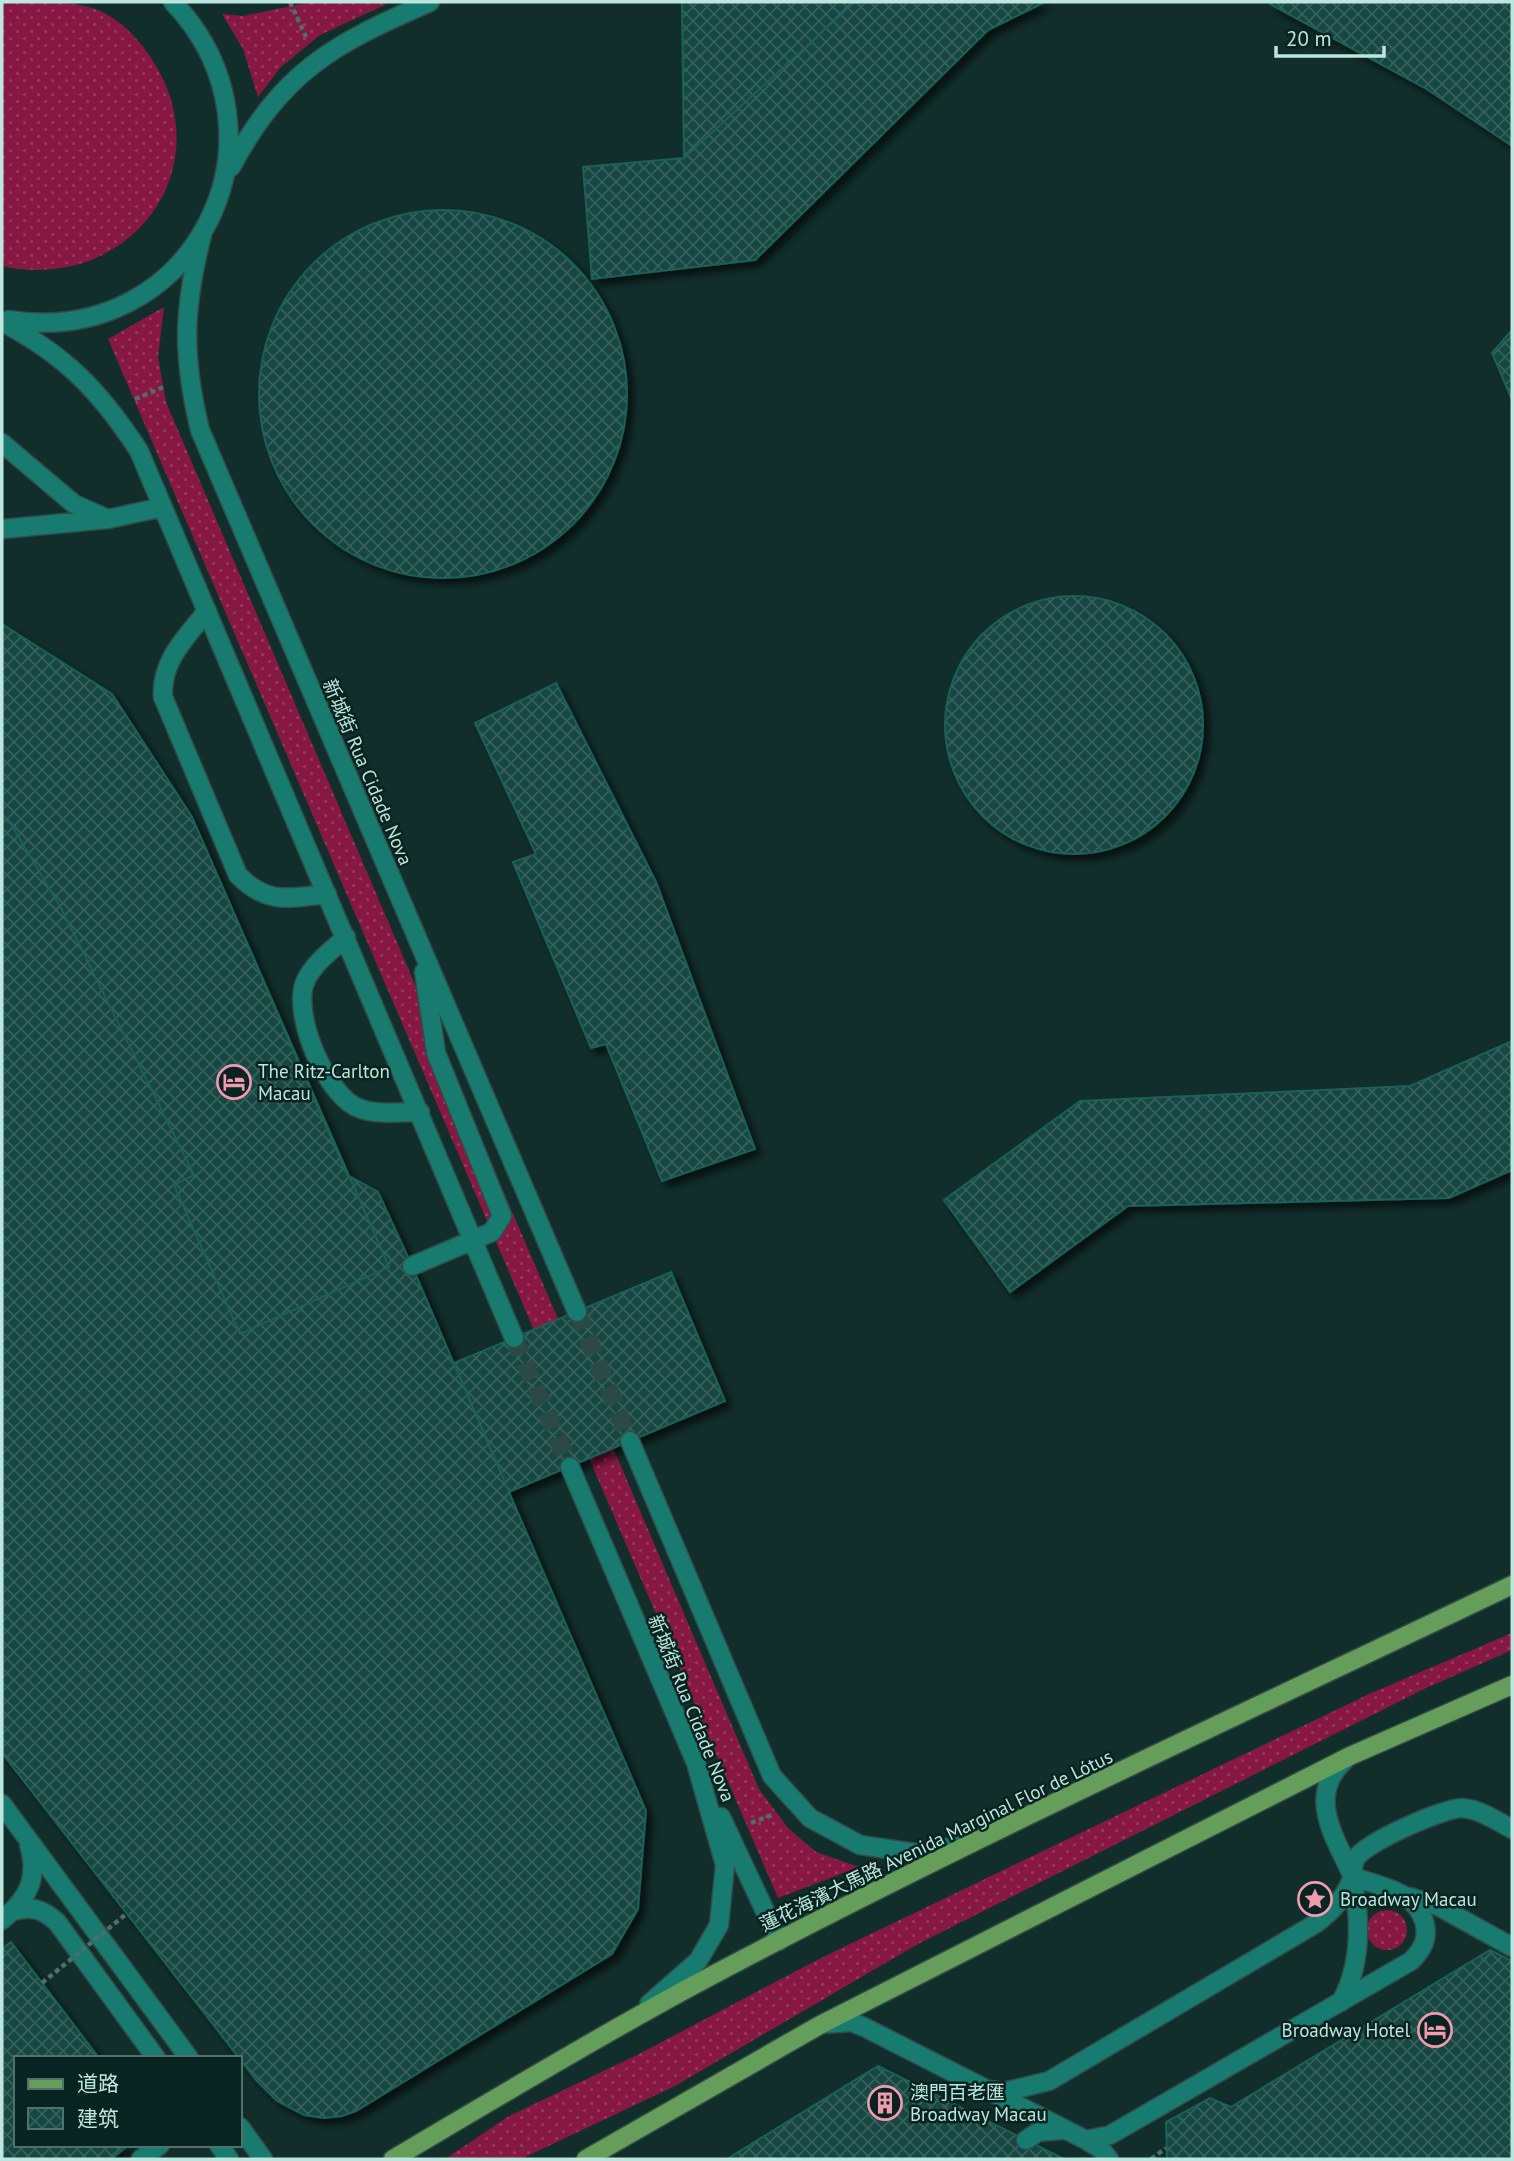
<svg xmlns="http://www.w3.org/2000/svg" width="1514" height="2161" viewBox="0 0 1514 2161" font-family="'PT Sans','Noto Sans SC',sans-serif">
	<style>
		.grass { fill: url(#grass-dots) }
		.building { fill: url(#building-cross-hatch); stroke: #1a6159; stroke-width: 2; filter: url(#shadow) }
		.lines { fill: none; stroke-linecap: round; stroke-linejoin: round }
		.minor-tunnel { stroke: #2b4a45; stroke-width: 18; stroke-dasharray: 18 9; stroke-linecap: butt }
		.minor-casing { stroke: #314c47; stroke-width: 21 }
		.major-casing { stroke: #314c47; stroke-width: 21 }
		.path { stroke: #4d6e69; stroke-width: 4.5; stroke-dasharray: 5 3.5; stroke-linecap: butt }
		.minor { stroke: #187b70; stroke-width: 18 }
		.major { stroke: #649e5a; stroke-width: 18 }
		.path-bridge { stroke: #4d6e69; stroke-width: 4.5; stroke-dasharray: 5 3.5; stroke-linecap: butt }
		.labels { text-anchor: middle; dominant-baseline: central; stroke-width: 5; stroke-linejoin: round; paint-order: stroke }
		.street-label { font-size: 19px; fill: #bde6df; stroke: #072420 }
		.poi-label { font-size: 19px; fill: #bde6df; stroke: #072420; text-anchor: start }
	</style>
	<defs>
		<pattern id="grass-dots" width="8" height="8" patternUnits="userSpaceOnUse" patternTransform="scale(1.75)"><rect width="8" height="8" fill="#861842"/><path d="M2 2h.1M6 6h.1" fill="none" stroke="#953a5d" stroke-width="1.8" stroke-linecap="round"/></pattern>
		<pattern id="building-cross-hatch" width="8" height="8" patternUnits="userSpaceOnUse" patternTransform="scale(1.75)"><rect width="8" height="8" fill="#164640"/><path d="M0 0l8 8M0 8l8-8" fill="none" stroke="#36615b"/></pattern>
		<filter id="shadow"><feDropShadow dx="6" dy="6" stdDeviation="3.5" flood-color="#0009"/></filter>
	</defs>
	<rect width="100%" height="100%" fill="#112e2a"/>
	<path class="grass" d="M9 2C39 2 69 0 98 10 119 19 137 37 149 55 226 165 131 294 2 266V4Z
		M311 2H391L320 35 281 67 258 97 243 49 222 14 243 16Z
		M164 307 158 357 166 402 759 1789 788 1828 816 1852 859 1867 778 1898 108 339Z
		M1512 1633V1650L1424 1689 918 1944 675 2086 521 2159H445L509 2116 637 2055 819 1959 1369 1694Z
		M1367 1930a20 20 0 1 1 40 0a20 20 0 1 1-40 0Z"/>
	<path class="building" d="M682 2H855L684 158Z
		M855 2H1045L988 30 755 260 592 279 583 167 684 158Z
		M1271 2H1512V146L1425 88 1270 4Z
		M259 394a184 184 0 1 1 368 0a184 184 0 1 1-368 0Z
		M1512 330V400L1492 353Z
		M945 725a129 129 0 1 1 258 0a129 129 0 1 1-258 0Z
		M2 624 112 694 192 817 389 1267 240 1334 174 1185 194 1175 62 910 11 824 2 818Z
		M2 624 112 694 192 817 347 1175 378 1192 412 1266 646 1811 638 1909 612 1954 356 2111 342 2116 324 2118 304 2115 277 2101 257 2081 2 1753Z
		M556 683 656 882 755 1149 662 1181 606 1044 591 1048 513 862 536 854 475 723Z
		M1512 1041V1170L1449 1198 1128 1206 1010 1292 944 1200 1080 1101 1410 1086Z
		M671 1272 725 1401 509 1492 454 1363Z
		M11 1942 99 2058H16V2145H129L111 2159H2V1949Z
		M1490 1950 1512 1961V2159H1167L1166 2122 1210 2098 1231 2107Z
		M878 2066 1064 2159H727Z"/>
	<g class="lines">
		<path class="minor-tunnel" d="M577 1312 630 1441
			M514 1338 570 1467"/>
		<g class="minor-casing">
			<path id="minor" d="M231 167C283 71 333 44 430 2
				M202 235C183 310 182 355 200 430L577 1312
				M9 320C194 349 300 136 173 2
				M2 322C65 355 100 391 139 451L514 1338
				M2 443 74 504 108 519
				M2 529 108 519 163 507
				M207 611C186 638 161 660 163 697L238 875C267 905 289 898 327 894
				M346 937C332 950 314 963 306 980 290 1011 327 1099 361 1109 379 1115 401 1112 420 1112
				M412 1266 492 1232 502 1216 436 1053 424 972
				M630 1441 772 1776 810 1818 860 1845 915 1853 963 1845
				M570 1467 696 1763 725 1865 719 1925 698 1961 649 2004
				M2 1804 189 2058
				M721 1817 779 1941
				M1410 1897 1438 1906 1512 1947
				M13 1911C33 1906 42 1909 57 1922L156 2058
				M2 1920C28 1899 39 1878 29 1845
				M1341 2002C1357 1973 1360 1940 1357 1908 1356 1894 1349 1874 1355 1860 1361 1844 1445 1807 1463 1808 1481 1810 1497 1821 1512 1829
				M823 2024 851 2022 864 2027 1086 2140 1101 2149 1109 2159
				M979 2088 1004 2092 1049 2081 1315 1924C1334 1910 1344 1898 1353 1877
				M240 2127 263 2159
				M1026 2140 1038 2132 1061 2130
				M1086 2140 1110 2135 1411 1961C1423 1949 1429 1938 1424 1921 1415 1891 1380 1886 1353 1877 1335 1837 1305 1795 1346 1759
				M219 2145 229 2159
				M141 2159 160 2145"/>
		</g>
		<g class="major-casing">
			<path id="major" d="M393 2159C493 2100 592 2040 694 1985 962 1842 1238 1716 1512 1585
				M586 2159 820 2025 1350 1756 1512 1685"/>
		</g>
		<path class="path" d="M290 2 306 37
			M135 399 166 386
			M751 1823 772 1815
			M1151 2159 1166 2148"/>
		<use href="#minor" class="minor"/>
		<use href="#major" class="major"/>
		<path class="path-bridge" d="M42 1983 125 1915"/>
	</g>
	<defs>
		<g id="hotel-ring" transform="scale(1.75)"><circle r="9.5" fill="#072420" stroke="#f29aaf" stroke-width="1.5"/><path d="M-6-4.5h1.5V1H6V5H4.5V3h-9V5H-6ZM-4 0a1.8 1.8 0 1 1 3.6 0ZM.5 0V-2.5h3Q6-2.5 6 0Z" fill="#f29aaf"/></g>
		<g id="sight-ring" transform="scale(1.75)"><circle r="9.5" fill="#072420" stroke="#f29aaf" stroke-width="1.5"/><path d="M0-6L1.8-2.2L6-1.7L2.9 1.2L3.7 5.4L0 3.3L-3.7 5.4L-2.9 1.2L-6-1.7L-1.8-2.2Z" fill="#f29aaf"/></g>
		<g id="building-ring" transform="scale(1.75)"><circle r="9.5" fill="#072420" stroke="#f29aaf" stroke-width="1.5"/><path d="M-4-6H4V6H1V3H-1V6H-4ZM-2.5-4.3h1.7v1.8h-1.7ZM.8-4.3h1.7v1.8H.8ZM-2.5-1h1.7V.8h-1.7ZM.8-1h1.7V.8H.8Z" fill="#f29aaf"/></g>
	</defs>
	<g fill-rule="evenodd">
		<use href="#hotel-ring" x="234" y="1082"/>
		<use href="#sight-ring" x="1315" y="1899"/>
		<use href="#hotel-ring" x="1435" y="2030"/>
		<use href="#building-ring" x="885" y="2103"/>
	</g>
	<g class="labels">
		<g class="street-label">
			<text transform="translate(368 772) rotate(67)">新城街 Rua Cidade Nova</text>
			<text transform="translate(692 1708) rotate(68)">新城街 Rua Cidade Nova</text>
			<text transform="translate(936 1840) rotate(-26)">蓮花海濱大馬路 Avenida Marginal Flor de Lótus</text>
		</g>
		<g class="poi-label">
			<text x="258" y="1071">The Ritz-Carlton<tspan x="258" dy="22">Macau</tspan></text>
			<text x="1340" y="1899">Broadway Macau</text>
			<text x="1410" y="2030" text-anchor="end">Broadway Hotel</text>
			<text x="910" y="2092">澳門百老匯<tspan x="910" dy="22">Broadway Macau</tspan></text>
		</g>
	</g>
	<rect width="1514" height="2161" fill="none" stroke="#bde6df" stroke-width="7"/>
	<rect x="14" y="2056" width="228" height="91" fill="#072420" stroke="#50726c" stroke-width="2"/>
	<rect x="28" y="2079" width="35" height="10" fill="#649e5a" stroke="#50726c" stroke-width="2"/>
	<text x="77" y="2091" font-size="21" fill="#bde6df">道路</text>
	<rect x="28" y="2108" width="35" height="21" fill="url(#building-cross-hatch)" stroke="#50726c" stroke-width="2"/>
	<text x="77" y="2126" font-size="21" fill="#bde6df">建筑</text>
	<path d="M1276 46v10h108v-10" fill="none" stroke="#bde6df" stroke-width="3.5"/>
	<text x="1286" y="46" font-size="21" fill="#bde6df" stroke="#072420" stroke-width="5" paint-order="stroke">20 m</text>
</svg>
